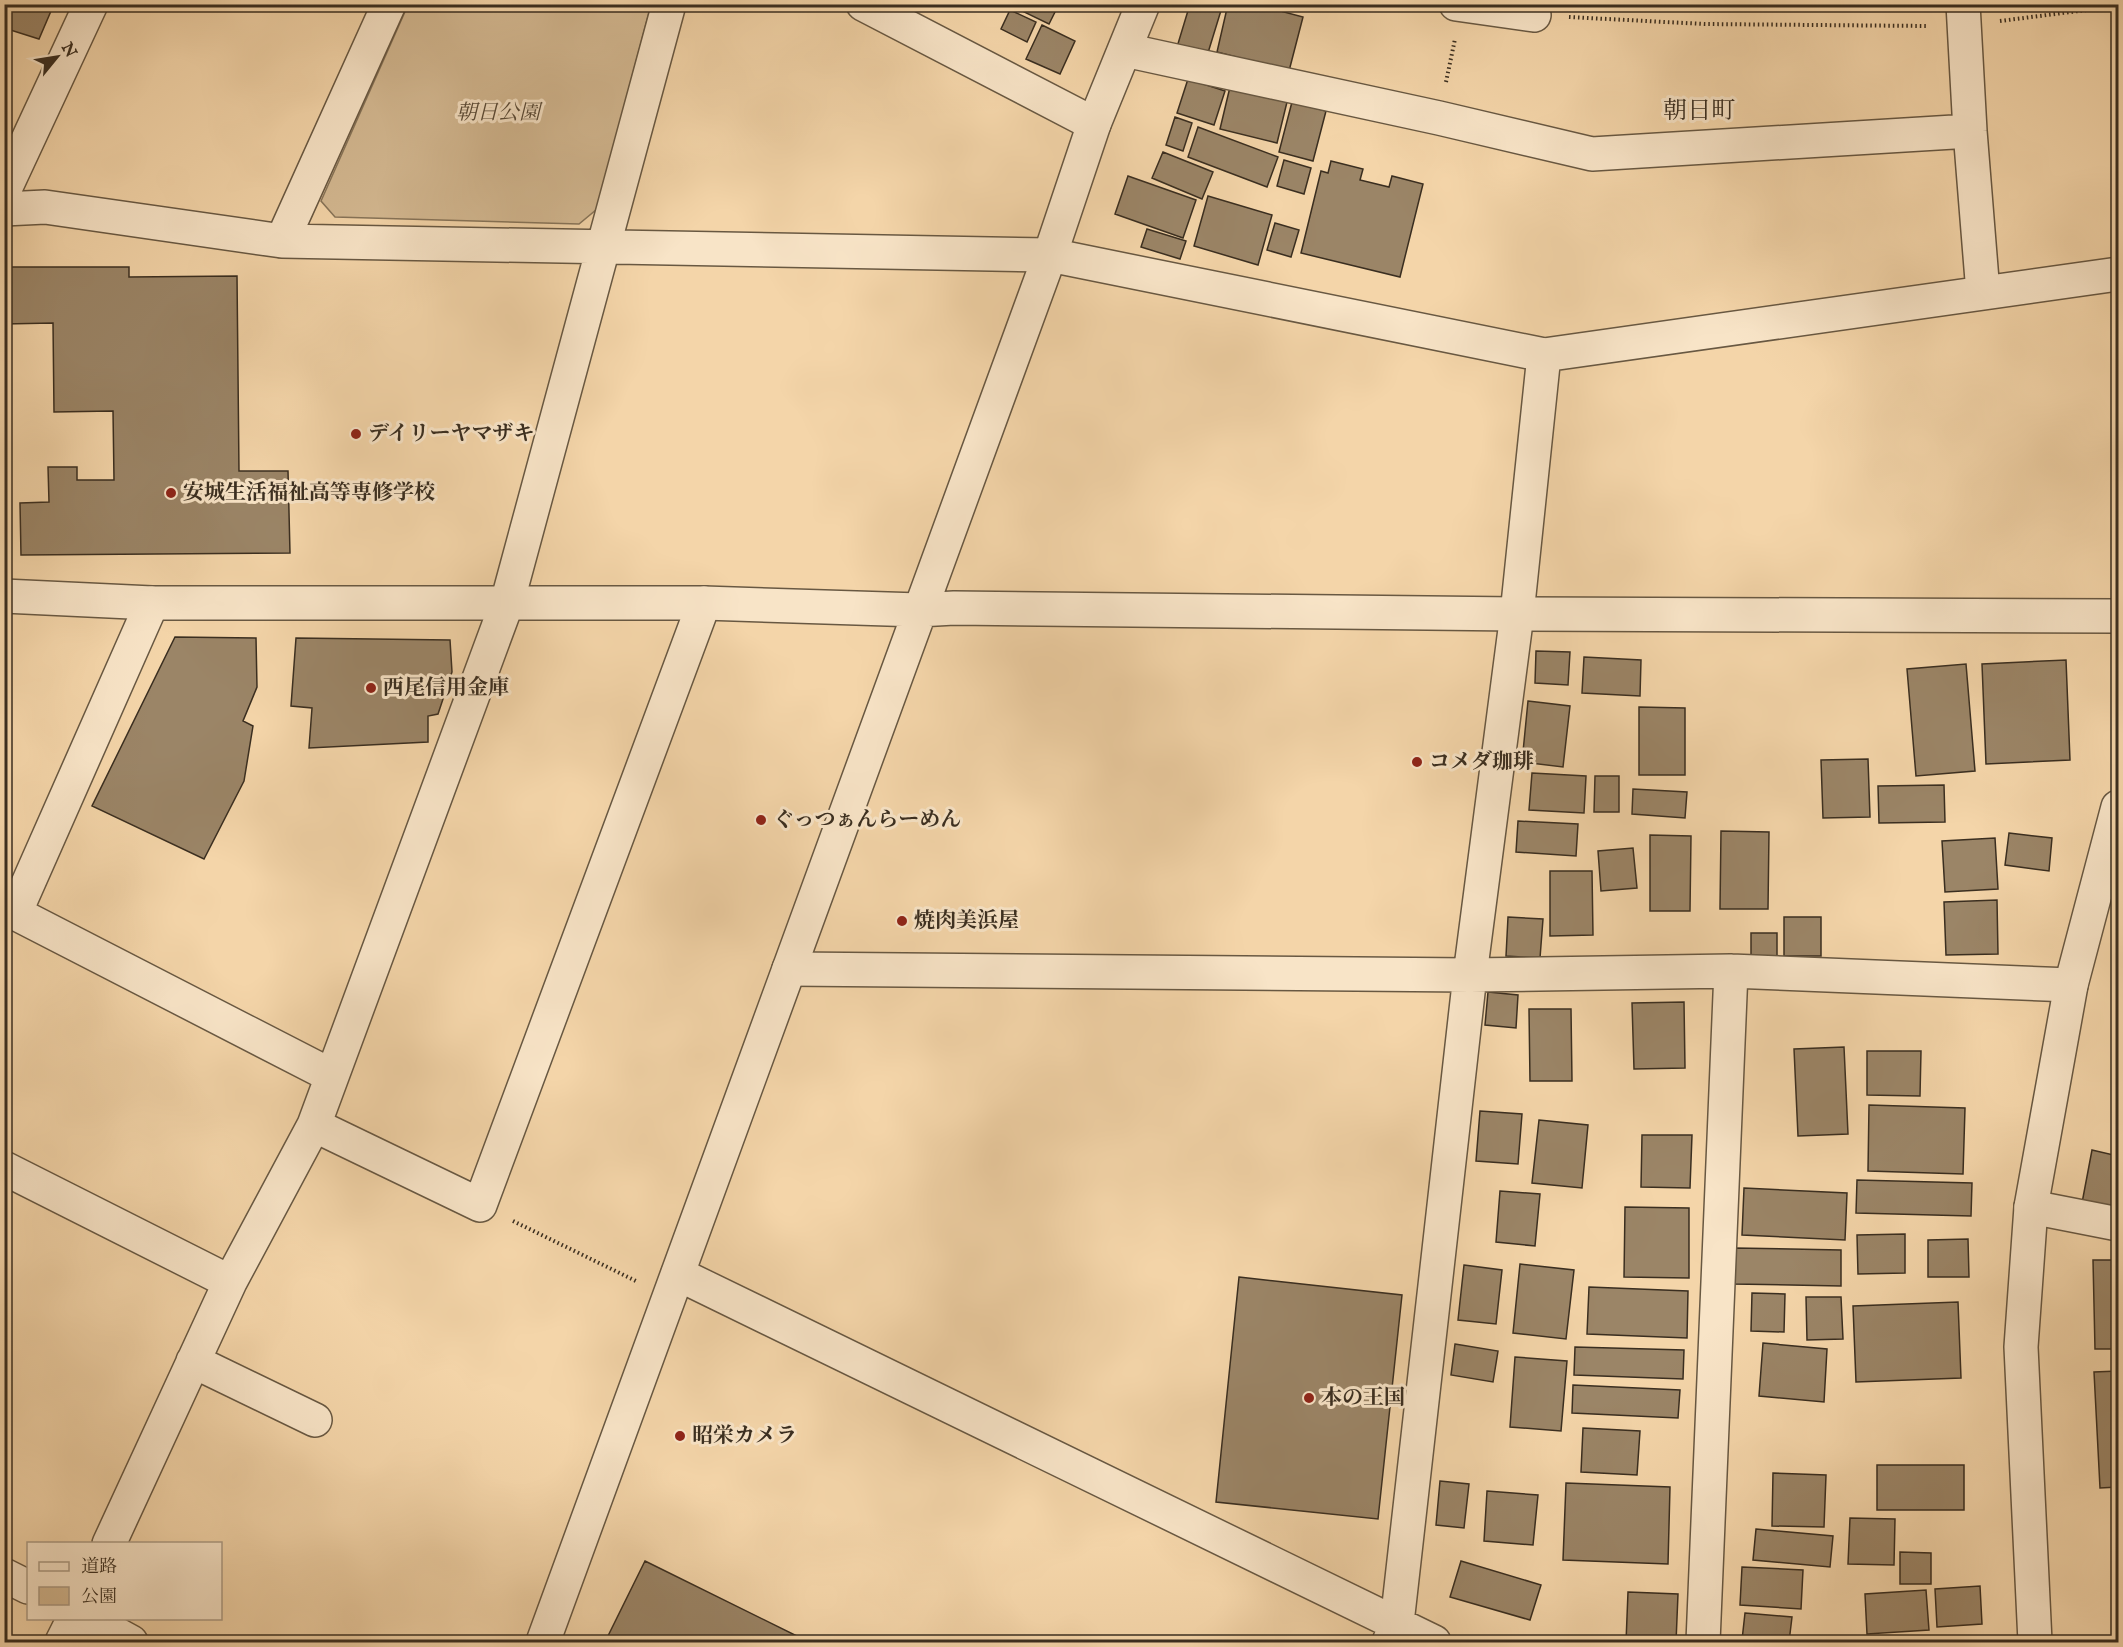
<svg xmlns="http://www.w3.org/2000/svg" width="2123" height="1647" viewBox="0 0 2123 1647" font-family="'IM FELL English','Noto Serif JP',serif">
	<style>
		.green { fill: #d4b992; stroke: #877459; stroke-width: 1.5 }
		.building { fill: #9b8567; stroke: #3a2e20; stroke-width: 1.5 }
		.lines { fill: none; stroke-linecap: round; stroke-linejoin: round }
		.minor-casing { stroke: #685842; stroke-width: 36 }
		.tertiary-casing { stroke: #685842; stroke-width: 36 }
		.path { stroke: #3a2e20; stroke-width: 4; stroke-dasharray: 1.5 3; stroke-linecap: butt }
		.minor { stroke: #f8e4c7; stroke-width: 33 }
		.tertiary { stroke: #f8e4c7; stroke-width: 33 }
		.poi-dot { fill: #8f2418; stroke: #f8e4c7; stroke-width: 2 }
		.labels { text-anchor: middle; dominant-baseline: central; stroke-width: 6; stroke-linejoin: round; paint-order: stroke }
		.park-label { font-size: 21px; font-style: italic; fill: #594a37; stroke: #f8e4c7 }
		.poi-label { font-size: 21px; font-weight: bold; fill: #3a2e20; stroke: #f8e4c7; text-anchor: start }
		.quarter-label { font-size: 24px; fill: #3a2e20; stroke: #f8e4c7 }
	</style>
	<rect width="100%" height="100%" fill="#f4d5a9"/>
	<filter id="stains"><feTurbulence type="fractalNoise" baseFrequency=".00333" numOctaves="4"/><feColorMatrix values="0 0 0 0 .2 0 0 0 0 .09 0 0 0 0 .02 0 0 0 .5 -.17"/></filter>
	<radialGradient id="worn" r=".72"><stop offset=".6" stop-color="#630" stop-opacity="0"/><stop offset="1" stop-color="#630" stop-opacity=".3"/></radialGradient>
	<path class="green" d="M408 5H651L597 209 579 224 335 217 321 201Z"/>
	<path class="building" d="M4 4H54L39 39 4 28Z
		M1015 4H1059L1049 24 1014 7Z
		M1190 4H1223L1207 56 1177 47Z
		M1228 4H1254L1303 17 1289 71 1217 52Z
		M1010 10 1036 22 1027 42 1001 29Z
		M1042 25 1075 41 1060 74 1026 59Z
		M1188 79 1225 91 1214 125 1177 113Z
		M1230 87 1287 102 1277 143 1220 129Z
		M1292 102 1326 111 1313 161 1279 152Z
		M1175 117 1192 123 1183 151 1166 145Z
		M1198 127 1278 157 1267 187 1188 157Z
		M1163 152 1213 172 1202 199 1152 178Z
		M1284 160 1311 168 1304 194 1277 186Z
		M1331 161 1363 169 1360 180 1389 187 1392 176 1423 184 1400 277 1301 253 1321 171 1328 173Z
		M1128 176 1196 200 1183 238 1115 214Z
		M1208 196 1272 215 1258 265 1194 246Z
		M1275 223 1299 230 1291 257 1267 250Z
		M1147 229 1186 241 1180 259 1141 247Z
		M4 267H129V277L237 276 239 471H288L290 553 21 555 20 503 49 502 48 467H77V480H114L113 411 54 412 53 323 4 324Z
		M175 637 256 638 257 687 243 721 253 726 244 781 204 859 92 806Z
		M296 638 450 640 452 672 438 714 428 716V742L309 748 312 708 291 706Z
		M1536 651 1570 652 1568 685 1535 683Z
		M1584 657 1641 660 1640 696 1582 693Z
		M2066 660 2070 760 1986 764 1982 664Z
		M1966 664 1975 771 1916 776 1907 669Z
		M1528 701 1570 706 1563 767 1522 762Z
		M1639 707 1685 708V775H1639Z
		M1868 759 1870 817 1823 818 1821 760Z
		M1532 773 1586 776 1584 813 1529 810Z
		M1595 776H1619V812H1594Z
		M1944 785 1945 822 1879 823 1878 786Z
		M1633 789 1687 792 1685 818 1632 814Z
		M1518 821 1578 824 1576 856 1516 852Z
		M1721 831 1769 832 1768 909H1720Z
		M2009 833 2052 838 2049 871 2005 865Z
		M1650 835 1691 836 1690 911H1650Z
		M1995 838 1998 889 1945 892 1942 841Z
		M1633 848 1637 888 1601 891 1598 851Z
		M1550 871H1592L1593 935 1550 936Z
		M1997 900 1998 954 1946 955 1944 902Z
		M1508 917 1543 919 1540 958 1506 956Z
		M1784 917H1821V956H1784Z
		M1751 933H1777V958H1751Z
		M1488 992 1518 995 1516 1028 1485 1025Z
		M1684 1002 1685 1068 1634 1069 1632 1003Z
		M1529 1009H1571L1572 1081H1530Z
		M1844 1047 1848 1134 1798 1136 1794 1049Z
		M1867 1051H1921L1920 1096 1867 1095Z
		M1869 1105 1965 1108 1963 1174 1868 1171Z
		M1480 1111 1522 1114 1518 1164 1476 1161Z
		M1539 1120 1588 1125 1582 1188 1532 1183Z
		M1642 1135H1692L1690 1188 1641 1187Z
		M2092 1150 2118 1156V1210L2082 1203Z
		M1857 1180 1972 1183 1971 1216 1856 1213Z
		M1744 1188 1847 1193 1845 1240 1742 1235Z
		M1500 1191 1540 1194 1535 1246 1496 1242Z
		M1625 1207 1689 1208V1278L1624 1277Z
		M1905 1234V1273L1858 1274 1857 1235Z
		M1968 1239 1969 1277H1928V1240Z
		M1734 1248 1841 1250V1286L1733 1284Z
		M2093 1260H2118V1349H2095Z
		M1520 1264 1574 1270 1566 1339 1513 1333Z
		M1464 1265 1502 1270 1496 1324 1458 1320Z
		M1239 1277 1402 1295 1378 1519 1216 1502Z
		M1589 1287 1688 1291 1687 1338 1587 1334Z
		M1752 1293 1785 1294 1784 1332 1751 1331Z
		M1806 1297H1841L1843 1339 1807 1340Z
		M1958 1302 1961 1378 1856 1382 1853 1306Z
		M1763 1343 1827 1349 1824 1402 1759 1396Z
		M1455 1344 1498 1351 1493 1382 1451 1375Z
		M1575 1347 1684 1350 1683 1379 1574 1375Z
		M1515 1357 1567 1361 1561 1431 1510 1427Z
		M2118 1371V1487L2100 1488 2094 1372Z
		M1573 1385 1680 1390 1678 1418 1572 1413Z
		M1583 1428 1640 1431 1637 1475 1581 1472Z
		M1877 1465H1964V1510H1877Z
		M1773 1473 1826 1475 1824 1527 1772 1526Z
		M1440 1481 1469 1484 1464 1528 1436 1525Z
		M1566 1483 1670 1487 1668 1564 1563 1560Z
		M1487 1491 1538 1495 1533 1545 1484 1541Z
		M1850 1518 1895 1519 1894 1565 1848 1564Z
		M1756 1529 1833 1536 1830 1567 1753 1560Z
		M1900 1552 1931 1553V1584H1900Z
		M645 1561 809 1642H605Z
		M1461 1561 1541 1585 1530 1620 1450 1597Z
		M1742 1567 1803 1570 1801 1609 1740 1605Z
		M1980 1586 1982 1624 1937 1627 1935 1589Z
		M1926 1590 1929 1630 1867 1634 1865 1594Z
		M1628 1592 1678 1594 1676 1642H1626Z
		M1745 1613 1792 1617 1789 1642 1742 1640Z"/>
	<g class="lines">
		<g class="minor-casing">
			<path id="minor" d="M863 4 1094 124
				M1456 4 1534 15
				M1963 4 1970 131 1983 293
				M1125 50 1439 118 1592 154 1970 131
				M4 191 91 4
				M4 209 45 207 282 241 1050 255 1544 355 2118 274
				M282 241 389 4
				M152 603 15 913 332 1076
				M789 969 1470 975 1731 971 2071 985
				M314 1125 480 1205 704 603
				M4 1168 230 1282
				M2031 1207 2118 1224
				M678 1274 1434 1642
				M193 1361 315 1420
				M109 1544 230 1282 314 1125 507 603 669 4
				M62 1642 74 1618
				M1389 1642 1397 1623 1470 975 1517 614 1544 355
				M1703 1642 1731 971"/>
		</g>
		<g class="tertiary-casing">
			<path id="tertiary" d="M4 596 152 603H704L919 610 954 608 1517 614 2118 616
				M4 1575 28 1587
				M87 1618 131 1642
				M543 1642 1050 255 1094 124 1143 4
				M2035 1642 2021 1347 2031 1207 2071 985 2118 807"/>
		</g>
		<path class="path" d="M1569 17 1704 24 1927 26
			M2000 21 2118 6
			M1446 82 1455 39
			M513 1221 636 1281"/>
		<use href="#minor" class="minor"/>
		<use href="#tertiary" class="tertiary"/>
	</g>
	<g class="poi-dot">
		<circle cx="356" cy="434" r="6"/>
		<circle cx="171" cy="493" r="6"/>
		<circle cx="371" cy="688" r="6"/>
		<circle cx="1417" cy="762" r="6"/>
		<circle cx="761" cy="820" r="6"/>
		<circle cx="902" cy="921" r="6"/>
		<circle cx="1309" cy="1398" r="6"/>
		<circle cx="680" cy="1436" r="6"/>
	</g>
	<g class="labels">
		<g class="park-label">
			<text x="498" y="113">朝日公園</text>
		</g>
		<g class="poi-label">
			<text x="368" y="434">デイリーヤマザキ</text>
			<text x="183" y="493">安城生活福祉高等専修学校</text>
			<text x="383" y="688">西尾信用金庫</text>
			<text x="1429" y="762">コメダ珈琲</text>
			<text x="773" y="820">ぐっつぁんらーめん</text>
			<text x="914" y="921">焼肉美浜屋</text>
			<text x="1321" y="1398">本の王国</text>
			<text x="692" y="1436">昭栄カメラ</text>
		</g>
		<g class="quarter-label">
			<text x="1699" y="111">朝日町</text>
		</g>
	</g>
	<rect width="2123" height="1647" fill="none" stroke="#f4d5a9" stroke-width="24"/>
	<rect x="6" y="6" width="2111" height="1635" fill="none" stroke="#3a2e20" stroke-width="3"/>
	<rect x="12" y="12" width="2099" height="1623" fill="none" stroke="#3a2e20" stroke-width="1.5"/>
	<rect x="27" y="1542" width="195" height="78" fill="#f8e4c7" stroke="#ac9b84" stroke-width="1.5"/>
	<rect x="39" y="1562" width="30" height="9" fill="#f8e4c7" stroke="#ac9b84" stroke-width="1.5"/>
	<text x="81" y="1572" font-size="18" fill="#3a2e20">道路</text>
	<rect x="39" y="1587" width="30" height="18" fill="#d4b992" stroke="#ac9b84" stroke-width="1.5"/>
	<text x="81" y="1602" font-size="18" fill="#3a2e20">公園</text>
	<g transform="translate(57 57) rotate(60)" stroke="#f8e4c7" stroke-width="4.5" paint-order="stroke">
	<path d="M0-4.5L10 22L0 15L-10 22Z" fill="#3a2e20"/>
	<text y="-9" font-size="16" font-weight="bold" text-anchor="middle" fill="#3a2e20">N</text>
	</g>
	<rect width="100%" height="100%" filter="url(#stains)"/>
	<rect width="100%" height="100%" fill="url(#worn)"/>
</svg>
